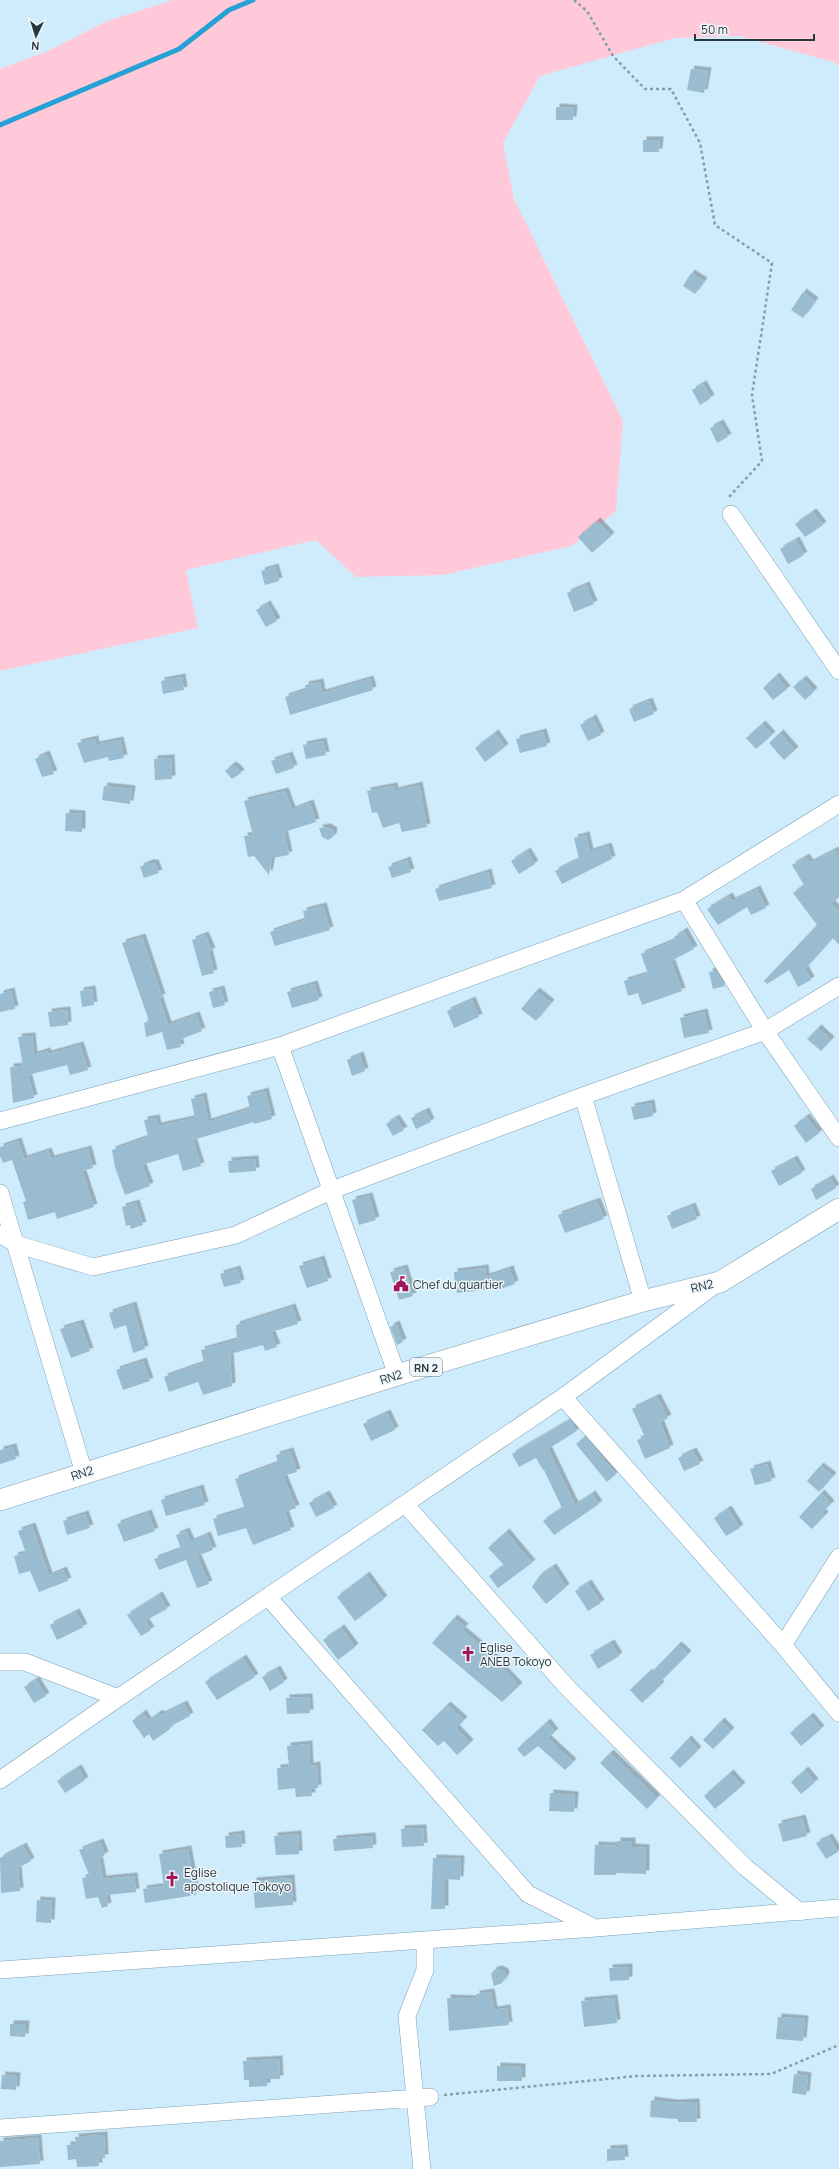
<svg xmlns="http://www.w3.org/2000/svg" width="839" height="2169" viewBox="0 0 839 2169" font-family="Manrope,sans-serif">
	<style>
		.green { fill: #ffc9d9 }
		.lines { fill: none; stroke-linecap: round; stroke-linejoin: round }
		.stream { stroke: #26a1d5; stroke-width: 5 }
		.building { fill: #99bcd0; filter: url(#shadow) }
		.minor-casing { stroke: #7ea1b4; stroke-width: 18 }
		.major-casing { stroke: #7ea1b4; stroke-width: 22 }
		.path { stroke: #879daa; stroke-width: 2.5; stroke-dasharray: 3 3; stroke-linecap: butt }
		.minor { stroke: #fff; stroke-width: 17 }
		.major { stroke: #fff; stroke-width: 21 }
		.labels { text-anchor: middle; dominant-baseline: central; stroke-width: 3; stroke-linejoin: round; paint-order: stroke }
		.shield { fill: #eef6fa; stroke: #647077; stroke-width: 1 }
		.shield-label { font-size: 11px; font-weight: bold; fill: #29373f }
		.poi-label { font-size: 12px; fill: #29373f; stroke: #eef6fa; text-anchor: start }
		.street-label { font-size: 12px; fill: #29373f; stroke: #eef6fa }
	</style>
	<defs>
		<filter id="shadow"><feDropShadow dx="3.5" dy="-3.5" stdDeviation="0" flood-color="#0004"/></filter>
	</defs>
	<rect width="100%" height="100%" fill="#cfecfd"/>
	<path class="green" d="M173 0H839V66L833 62 739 36 675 38 540 76 503 143 514 199 623 421 616 511 571 546 443 575 356 577 316 540 186 570 198 628 0 671V69L48 51 107 21Z"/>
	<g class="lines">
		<path class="stream" d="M0 125 179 49 229 10 253 0"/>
	</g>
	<path class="building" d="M691 69 708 71 704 93 687 90Z
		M556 107 574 108 573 120H556Z
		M643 140H660L659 152H643Z
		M691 273 704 281 695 294 683 286Z
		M803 292 815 301 803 318 791 310Z
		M703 384 711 398 700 405 692 390Z
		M720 423 728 437 717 443 710 428Z
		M813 512 823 525 805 537 795 524Z
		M597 521 611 536 592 553 578 537Z
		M796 540 804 555 788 564 780 549Z
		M275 567 279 581 265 585 261 571Z
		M586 585 594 604 574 612 567 593Z
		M267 604 277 621 266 627 256 610Z
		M776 676 787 689 773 700 763 688Z
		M182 677 184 690 163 694 161 681Z
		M370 679 373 690 290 715 285 697 306 690 305 685 320 682 322 693Z
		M803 679 814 691 805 700 793 687Z
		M649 701 654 714 634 722 629 709Z
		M593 718 601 735 588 741 580 725Z
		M762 724 772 735 756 749 746 738Z
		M543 732 547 746 520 753 516 739Z
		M495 733 505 747 485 762 475 748Z
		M780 733 795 750 784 760 769 743Z
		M95 739 96 745 120 740 124 758 109 761 108 757 84 763 77 743Z
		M323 741 326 755 306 759 303 745Z
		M46 754 54 774 42 777 35 759Z
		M289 755 294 768 276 774 271 761Z
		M171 758 172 779 155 780 154 759Z
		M232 765 237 768 241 773 232 779 225 771Z
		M419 785 427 827 402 832 399 823 383 828 377 812 372 813 367 791 394 786 395 791Z
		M104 786 132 789 130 804 102 800Z
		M285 791 292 810 310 803 316 822 284 832 289 855 272 858 269 875 254 856 248 857 244 836 253 835 244 801Z
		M66 813 82 814V832L65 831Z
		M327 827 334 831 333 837 328 840 322 837 319 828Z
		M586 835 590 852 608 846 612 859 562 884 555 871 579 859 574 838Z
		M835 850 839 857V898L831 903 839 911V945L833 938 805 969 811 980 798 987 789 970 767 984 764 981 817 925 793 893 804 885 792 865 806 857 810 863Z
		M527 851 535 864 519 874 511 861Z
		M407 860 411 872 392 878 388 867Z
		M149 863H155L159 873 144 878 140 867Z
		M488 872 492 888 439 901 435 889Z
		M757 889 766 908 751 915 747 907 718 925 707 909 729 896 732 901Z
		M323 906 330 930 275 946 270 932 305 920 303 911Z
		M684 931 694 949 671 961 682 991 642 1005 638 993 628 996 624 981 648 974 641 954 676 940 674 937Z
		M205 935 212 951 209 952 214 973 202 976 192 940Z
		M142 937 162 997 159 998 168 1025 196 1015 202 1031 179 1040 181 1047 167 1050 162 1032 146 1037 144 1023 149 1021 122 943Z
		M716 971 725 986 713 989 709 972Z
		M314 984 319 1000 292 1008 287 992Z
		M92 989 94 1005 82 1007 80 991Z
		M221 989 225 1005 213 1008 209 992Z
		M11 991 15 1009 0 1012V994Z
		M536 991 551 1003 536 1021 521 1009Z
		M472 1000 479 1017 454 1028 447 1011Z
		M67 1010 68 1025 50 1027 48 1012Z
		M704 1012 709 1033 684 1038 680 1018Z
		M818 1028 831 1040 821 1051 807 1039Z
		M32 1036 34 1055 47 1051 48 1054 80 1045 88 1070 70 1075 67 1065 28 1075 34 1098 13 1103 10 1067 23 1066 18 1037Z
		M360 1055 365 1071 352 1076 347 1060Z
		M265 1091 272 1119 254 1124V1122L193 1140 201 1166 183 1171 178 1154 142 1165 150 1186 125 1195 115 1167 112 1150 148 1137 144 1120 156 1118 158 1126 195 1118 191 1099 203 1096 208 1122 250 1109 247 1096Z
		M651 1103 653 1116 634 1120 631 1107Z
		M426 1111 431 1122 416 1129 411 1118Z
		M806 1117 819 1133 806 1143 794 1126Z
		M396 1118 404 1130 393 1136 386 1124Z
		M18 1141 24 1159 48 1151 51 1159 88 1149 93 1168 82 1171 94 1207 57 1219 55 1212 28 1220 23 1202 26 1201 12 1160 3 1163 0 1156V1147Z
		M255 1159 256 1171 229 1173 228 1161Z
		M794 1159 802 1173 779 1186 771 1171Z
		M830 1178 836 1188 816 1200 811 1189Z
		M369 1196 376 1220 359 1225 352 1200Z
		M597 1201 604 1219 565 1233 558 1215Z
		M136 1203 143 1225 131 1229 130 1225 126 1226 122 1207Z
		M692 1206 697 1219 672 1229 667 1216Z
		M321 1259 328 1281 307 1288 299 1266Z
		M404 1268 413 1296 399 1300 390 1272Z
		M485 1268 486 1277 510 1269 515 1284 495 1291 494 1289 457 1293 456 1288 461 1286 455 1287 454 1272Z
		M237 1269 241 1283 224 1287 220 1274Z
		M133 1305 145 1349 133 1353 126 1325 114 1329 109 1313Z
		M292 1307 298 1324 271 1332 277 1347 265 1351 263 1345 230 1354 232 1386 203 1395 198 1382 169 1392 164 1377 204 1363 201 1350 237 1340 236 1325Z
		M80 1323 90 1351 71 1358 60 1329Z
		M396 1324 403 1342 397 1345 390 1327Z
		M143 1361 150 1381 123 1390 116 1370Z
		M657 1397 668 1418 660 1422 670 1448 645 1459 637 1440 645 1437 632 1409Z
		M387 1413 395 1430 371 1441 363 1424Z
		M570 1420 577 1431 548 1449 575 1505 592 1494 599 1504 554 1535 543 1521 562 1508 544 1470H543L536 1458 519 1467 512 1454Z
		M585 1437 616 1474 607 1482 576 1444Z
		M13 1447 16 1459 0 1464V1450Z
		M290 1451 297 1472 283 1476 296 1508 285 1512 291 1530 253 1545 246 1528 218 1536 213 1519 245 1509 235 1479 278 1463 276 1455Z
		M693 1451 700 1464 684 1471 678 1458Z
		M767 1464 772 1481 755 1485 750 1469Z
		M820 1466 833 1476 819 1492 807 1481Z
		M200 1488 205 1505 166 1516 161 1500Z
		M821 1493 831 1504 822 1512 825 1515 812 1529 799 1517Z
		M326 1494 334 1508 316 1517 309 1503Z
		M728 1509 740 1528 726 1536 714 1518Z
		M148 1513 155 1531 124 1542 117 1524Z
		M85 1514 90 1528 67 1535 63 1521Z
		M32 1526 49 1576 63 1570 68 1581 39 1592 30 1571 19 1574 14 1556 26 1553 18 1531Z
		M186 1531 191 1542 207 1535 213 1550 197 1556 209 1584 197 1588 186 1560 159 1570 154 1559 181 1549 176 1535Z
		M506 1532 532 1563 498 1588 489 1576 504 1565 488 1548Z
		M553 1567 566 1587 546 1604 532 1587 540 1575Z
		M366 1575 384 1599 355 1621 337 1597Z
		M588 1583 601 1603 588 1611 575 1591Z
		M159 1595 167 1609 145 1621 151 1630 141 1636 127 1615Z
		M76 1612 84 1627 57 1640 50 1625Z
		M454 1618 465 1627 462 1630 503 1665 501 1667 519 1686 502 1702 432 1643Z
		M341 1628 355 1647 338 1660 323 1640Z
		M611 1643 619 1656 598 1669 590 1655Z
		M678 1645 688 1654 659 1683 661 1685 642 1703 630 1690 649 1672 650 1674Z
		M243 1658 255 1677 217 1700 205 1682Z
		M277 1669 284 1682 270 1691 262 1677Z
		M36 1680 46 1696 34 1703 24 1687Z
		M309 1697 310 1713 287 1714 286 1698Z
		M184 1704 190 1716 169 1727 170 1729 153 1741 149 1734 144 1738 132 1721 143 1713 148 1721 159 1713 161 1715Z
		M447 1705 464 1720 456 1728 470 1743 457 1755 444 1741 438 1746 422 1730Z
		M810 1716 821 1729 801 1746 790 1733Z
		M721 1721 731 1731 713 1749 703 1740Z
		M547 1722 555 1732 547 1738 573 1762 565 1770 538 1746 524 1757 517 1749Z
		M688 1739 698 1750 680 1768 670 1758Z
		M309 1744 310 1766 317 1765 318 1788 311 1789 312 1796 296 1797 295 1788 278 1790 277 1768 289 1767 287 1746Z
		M610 1753 657 1798 647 1809 600 1763Z
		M78 1768 85 1780 65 1793 57 1781Z
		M805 1770 815 1782 801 1794 791 1782Z
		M730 1773 742 1786 715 1809 704 1796Z
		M550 1793 575 1795 574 1812 549 1811Z
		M802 1818 807 1836 783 1842 778 1824Z
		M423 1828 424 1846 402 1847 401 1829Z
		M241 1834 242 1847 226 1848 225 1836Z
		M298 1834 299 1854 276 1855 274 1836Z
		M372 1836 373 1848 334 1851 333 1839Z
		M829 1837 838 1852 826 1859 816 1843Z
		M617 1841H632V1847L646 1848V1874L616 1873V1875H594L595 1845 617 1846Z
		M100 1842 105 1855 99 1858 103 1879 134 1876 136 1892 106 1895 108 1906 102 1908 98 1897 86 1899 82 1878 90 1877 79 1850Z
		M23 1846 31 1861 18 1868 20 1891 1 1893 0 1858Z
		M188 1849 196 1895 145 1903 143 1889 164 1886 159 1854Z
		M433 1858 461 1859 460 1880 445 1879V1909H431Z
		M291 1878 293 1905 255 1908 253 1881Z
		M37 1900 52 1901 51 1923 36 1922Z
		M629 1967V1980L610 1981 609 1968Z
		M499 1969 505 1972 506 1976 502 1983 494 1986 491 1974 494 1970Z
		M491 1992 494 2010 507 2008 509 2025 449 2031 447 1998 477 1999 476 1994Z
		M614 1998 617 2023 584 2027 581 2001Z
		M778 2017 805 2019 803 2041 776 2039Z
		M10 2024H26L25 2037 10 2036Z
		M279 2059 280 2079H267V2086L249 2087V2080H244L243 2061Z
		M497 2066 522 2067V2081H497Z
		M794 2074 808 2076 806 2095 792 2093Z
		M2 2075 17 2076 16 2090 1 2089Z
		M651 2100 674 2103 696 2102 697 2122H678V2119L650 2117Z
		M104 2135 105 2158H98L99 2166 77 2167 76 2159 68 2160 67 2145H76L75 2137Z
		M38 2138 40 2164 0 2167V2141Z
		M624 2148 625 2160 607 2161V2149Z"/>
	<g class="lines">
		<g class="minor-casing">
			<path id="minor" d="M731 514 839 671
				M684 900 765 1031 839 986
				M280 1046 397 1375
				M583 1096 643 1301
				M0 1121 280 1046 684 900 839 804
				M0 1193 84 1473
				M0 1234 16 1244 93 1267 236 1235 332 1190 583 1096 765 1031 839 1138
				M563 1397 783 1645 839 1713
				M405 1504 565 1685 745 1867 800 1912
				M268 1597 528 1894 595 1928
				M783 1645 839 1557
				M0 1662H25L118 1698
				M0 1780 118 1698 563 1397 715 1285
				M0 1970 596 1928 839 1908
				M0 2128 430 2097
				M422 2169 407 2016 425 1970V1940"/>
		</g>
		<g class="major-casing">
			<path id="major" d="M0 1500 397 1375 643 1301 720 1282 839 1209"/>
		</g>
		<path class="path" d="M574 0 587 11 613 56 645 89H671L700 143 715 225 772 263 752 395 762 461 729 497 730 499
			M444 2095 637 2076 771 2074 839 2045"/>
		<use href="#minor" class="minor"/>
		<use href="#major" class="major"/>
	</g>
	<defs>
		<g id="civic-bare" transform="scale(1.2)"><path d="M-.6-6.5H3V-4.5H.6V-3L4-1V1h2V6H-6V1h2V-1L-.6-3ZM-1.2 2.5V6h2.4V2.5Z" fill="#a3155a" stroke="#eef6fa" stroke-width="2.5" paint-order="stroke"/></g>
		<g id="church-bare" transform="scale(1.2)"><path d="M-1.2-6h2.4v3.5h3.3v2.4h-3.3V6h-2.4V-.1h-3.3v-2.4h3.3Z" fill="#a3155a" stroke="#eef6fa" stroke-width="2.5" paint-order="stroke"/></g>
	</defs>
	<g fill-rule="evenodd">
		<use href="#civic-bare" x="401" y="1284"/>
		<use href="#church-bare" x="468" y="1654"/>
		<use href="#church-bare" x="172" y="1879"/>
	</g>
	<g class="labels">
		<rect class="shield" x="410" y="1358" width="32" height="18" rx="3"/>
		<g class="shield-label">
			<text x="426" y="1367">RN 2</text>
		</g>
		<g class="poi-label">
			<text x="413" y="1284">Chef du quartier</text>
			<text x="480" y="1647">Eglise<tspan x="480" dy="14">ANEB Tokoyo</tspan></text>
			<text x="184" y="1872">Eglise<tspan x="184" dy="14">apostolique Tokoyo</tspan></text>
		</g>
		<g class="street-label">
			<text transform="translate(702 1286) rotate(-14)">RN2</text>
			<text transform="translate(391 1377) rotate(-17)">RN2</text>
			<text transform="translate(82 1473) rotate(-18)">RN2</text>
		</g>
	</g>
	<g transform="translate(36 36) rotate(184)" stroke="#eef6fa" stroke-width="3" paint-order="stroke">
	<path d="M0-3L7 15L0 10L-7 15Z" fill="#29373f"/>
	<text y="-6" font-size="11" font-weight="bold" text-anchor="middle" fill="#29373f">N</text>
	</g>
	<path d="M695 34v6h119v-6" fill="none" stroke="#29373f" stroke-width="2"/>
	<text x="701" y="34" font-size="12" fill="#29373f" stroke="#eef6fa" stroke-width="3" paint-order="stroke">50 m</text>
</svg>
